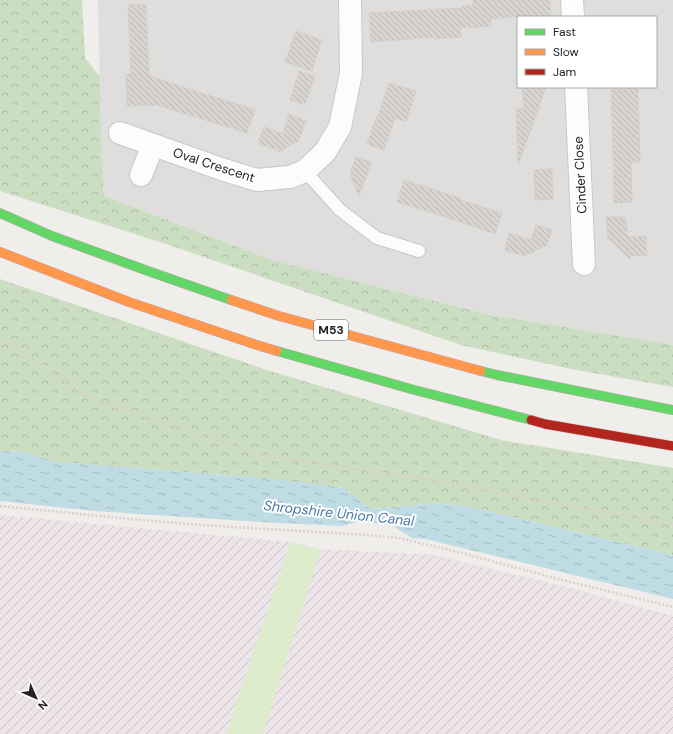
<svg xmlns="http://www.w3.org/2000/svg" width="673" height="734" viewBox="0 0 673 734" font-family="'DM Sans',sans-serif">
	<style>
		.residential { fill: #dfdedc; fill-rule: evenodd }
		.industrial { fill: url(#industrial-furrows) }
		.grass { fill: #ddeccb }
		.forest { fill: url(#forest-crowns) }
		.water { fill: url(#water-ripples) }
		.building { fill: url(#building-back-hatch); stroke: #d3d0cc }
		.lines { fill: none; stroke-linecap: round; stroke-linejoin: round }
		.lane-casing { stroke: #c9c8c7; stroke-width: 14 }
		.street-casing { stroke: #c9c8c7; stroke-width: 24 }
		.fast-casing { stroke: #c5a2ac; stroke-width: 10 }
		.slow-casing { stroke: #c5a2ac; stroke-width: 10 }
		.jam-casing { stroke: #c5a2ac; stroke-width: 10 }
		.path { stroke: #dccecd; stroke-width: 2.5; stroke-dasharray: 2 2; stroke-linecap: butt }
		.lane { stroke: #fdfcfc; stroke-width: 12 }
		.street { stroke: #fdfcfc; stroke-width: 22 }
		.fast { stroke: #63d668; stroke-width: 9 }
		.slow { stroke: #ff974d; stroke-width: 9 }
		.jam { stroke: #b3261e; stroke-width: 9 }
		.labels { text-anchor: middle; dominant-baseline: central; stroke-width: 4; stroke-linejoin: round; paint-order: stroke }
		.shield { fill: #fff; stroke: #646464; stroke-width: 1 }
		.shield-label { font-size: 12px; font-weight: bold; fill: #222 }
		.street-label { font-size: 13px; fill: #222; stroke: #fff }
		.water-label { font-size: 14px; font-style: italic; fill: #4a7aab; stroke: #fff }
	</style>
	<defs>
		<pattern id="industrial-furrows" width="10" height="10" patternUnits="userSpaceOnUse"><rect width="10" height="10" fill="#ede4e9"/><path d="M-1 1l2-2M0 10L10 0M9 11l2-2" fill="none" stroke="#cbc3c8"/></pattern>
		<pattern id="forest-crowns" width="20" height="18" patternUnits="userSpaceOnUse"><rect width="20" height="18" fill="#cbdec1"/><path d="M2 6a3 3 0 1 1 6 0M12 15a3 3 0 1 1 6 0" fill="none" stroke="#aebea6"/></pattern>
		<pattern id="water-ripples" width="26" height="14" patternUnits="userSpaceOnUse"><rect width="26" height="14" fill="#bfdbe3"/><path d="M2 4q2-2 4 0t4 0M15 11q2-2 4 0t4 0" fill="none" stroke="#a4bcc2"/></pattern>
		<pattern id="building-back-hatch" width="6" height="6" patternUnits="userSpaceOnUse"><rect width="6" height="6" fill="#d7d4d2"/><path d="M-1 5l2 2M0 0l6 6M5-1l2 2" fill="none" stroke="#b8b6b4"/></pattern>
	</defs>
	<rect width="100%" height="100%" fill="#f0eeeb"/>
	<path class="residential" d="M98 0H673V345L491 315 272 260 104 196 101 145ZM518 17H656V87H518Z"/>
	<path class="industrial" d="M0 515 290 542 321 549 435 555 571 588 673 616V734H0Z"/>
	<path class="grass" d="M290 543 321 549 263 734H226Z"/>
	<path class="forest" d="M0 0H82L85 58 100 77 101 145 104 196 272 260 491 315 673 345V387L571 369 461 345 163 243 0 191Z
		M0 279 270 371 501 440 673 468V555L555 527 470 507 437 503 371 509 344 488 251 477 55 462 26 452 0 451Z"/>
	<path class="water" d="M0 451 26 452 55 462 251 477 300 482 344 488 371 509 437 503 470 507 555 527 673 555V599L425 539 412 538 393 526 361 521 341 526 259 522 95 511 0 501Z"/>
	<path class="building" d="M473 0H550L551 16 514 17 490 19 491 26 460 28 461 37 434 39V37L371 42 369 13 462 8V6L473 5Z
		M128 5H146L149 76 255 110 247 133 157 105 127 106 126 74H131Z
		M296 31 322 40 312 71 285 62Z
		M299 71 315 76 305 105 290 100Z
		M389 83 416 91 406 122 395 118 384 150 367 144 377 116H378Z
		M522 87H546L519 163H518L516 109H524Z
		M638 89 640 162H631L632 202 614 203 613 147 611 90Z
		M289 114 306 121 299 140H300L278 152 279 150 258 144 264 127 283 134Z
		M356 157 372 162 359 196 350 174Z
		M552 169 553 199 535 200 534 170Z
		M404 180 460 198V200L502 213 495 234 449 218 397 202Z
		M606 217H625L628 237 646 236 647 255 630 256V259L608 238Z
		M536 225 552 230 547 245 524 256 505 250 509 233 531 240Z"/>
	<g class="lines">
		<g class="lane-casing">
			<path id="lane" d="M305 171 340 210 377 238 419 251"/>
		</g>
		<g class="street-casing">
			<path id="street" d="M572 0 573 17
				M576 87 584 264
				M120 133 221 169 257 180 290 177 305 171 325 152 340 127 351 73 350 0
				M141 175 153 145"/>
		</g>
		<g class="fast-casing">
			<path id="fast" d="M0 213 52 236 148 271 231 300
				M277 351 411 389 531 420
				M481 371 497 375 673 410"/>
		</g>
		<g class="slow-casing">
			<path id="slow" d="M0 252 129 302 260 346 277 351
				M231 300 279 316 481 371"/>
		</g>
		<g class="jam-casing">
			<path id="jam" d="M531 420 545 424 673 446"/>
		</g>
		<path class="path" d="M0 342 10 344 92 399 260 455 431 480 673 525
			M0 506 130 519 215 526 369 535 399 538 458 552 562 580 673 607"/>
		<use href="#lane" class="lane"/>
		<use href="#street" class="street"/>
		<use href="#fast" class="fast"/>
		<use href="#slow" class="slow"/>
		<use href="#jam" class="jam"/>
	</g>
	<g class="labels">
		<rect class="shield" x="314" y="320" width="34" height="20" rx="3"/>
		<g class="shield-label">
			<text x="331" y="330">M53</text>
		</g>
		<g class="street-label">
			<text transform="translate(214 165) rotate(18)">Oval Crescent</text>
			<text transform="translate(580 175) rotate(-93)">Cinder Close</text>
		</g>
		<g class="water-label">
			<text transform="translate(339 513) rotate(6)">Shropshire Union Canal</text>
		</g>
	</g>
	<rect x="517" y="16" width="140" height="72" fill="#ffffff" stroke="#a7a7a7"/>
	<rect x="525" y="29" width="20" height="6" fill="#63d668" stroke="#a7a7a7"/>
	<text x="553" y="36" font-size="12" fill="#222222">Fast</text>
	<rect x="525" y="49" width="20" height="6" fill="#ff974d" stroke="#a7a7a7"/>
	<text x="553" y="56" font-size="12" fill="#222222">Slow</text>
	<rect x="525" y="69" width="20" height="6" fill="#b3261e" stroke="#a7a7a7"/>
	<text x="553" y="76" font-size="12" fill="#222222">Jam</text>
	<g transform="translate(36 698) rotate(135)" stroke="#ffffff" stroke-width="3" paint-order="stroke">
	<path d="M0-3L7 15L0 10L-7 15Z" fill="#222222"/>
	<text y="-6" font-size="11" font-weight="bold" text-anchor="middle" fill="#222222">N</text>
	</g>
</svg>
